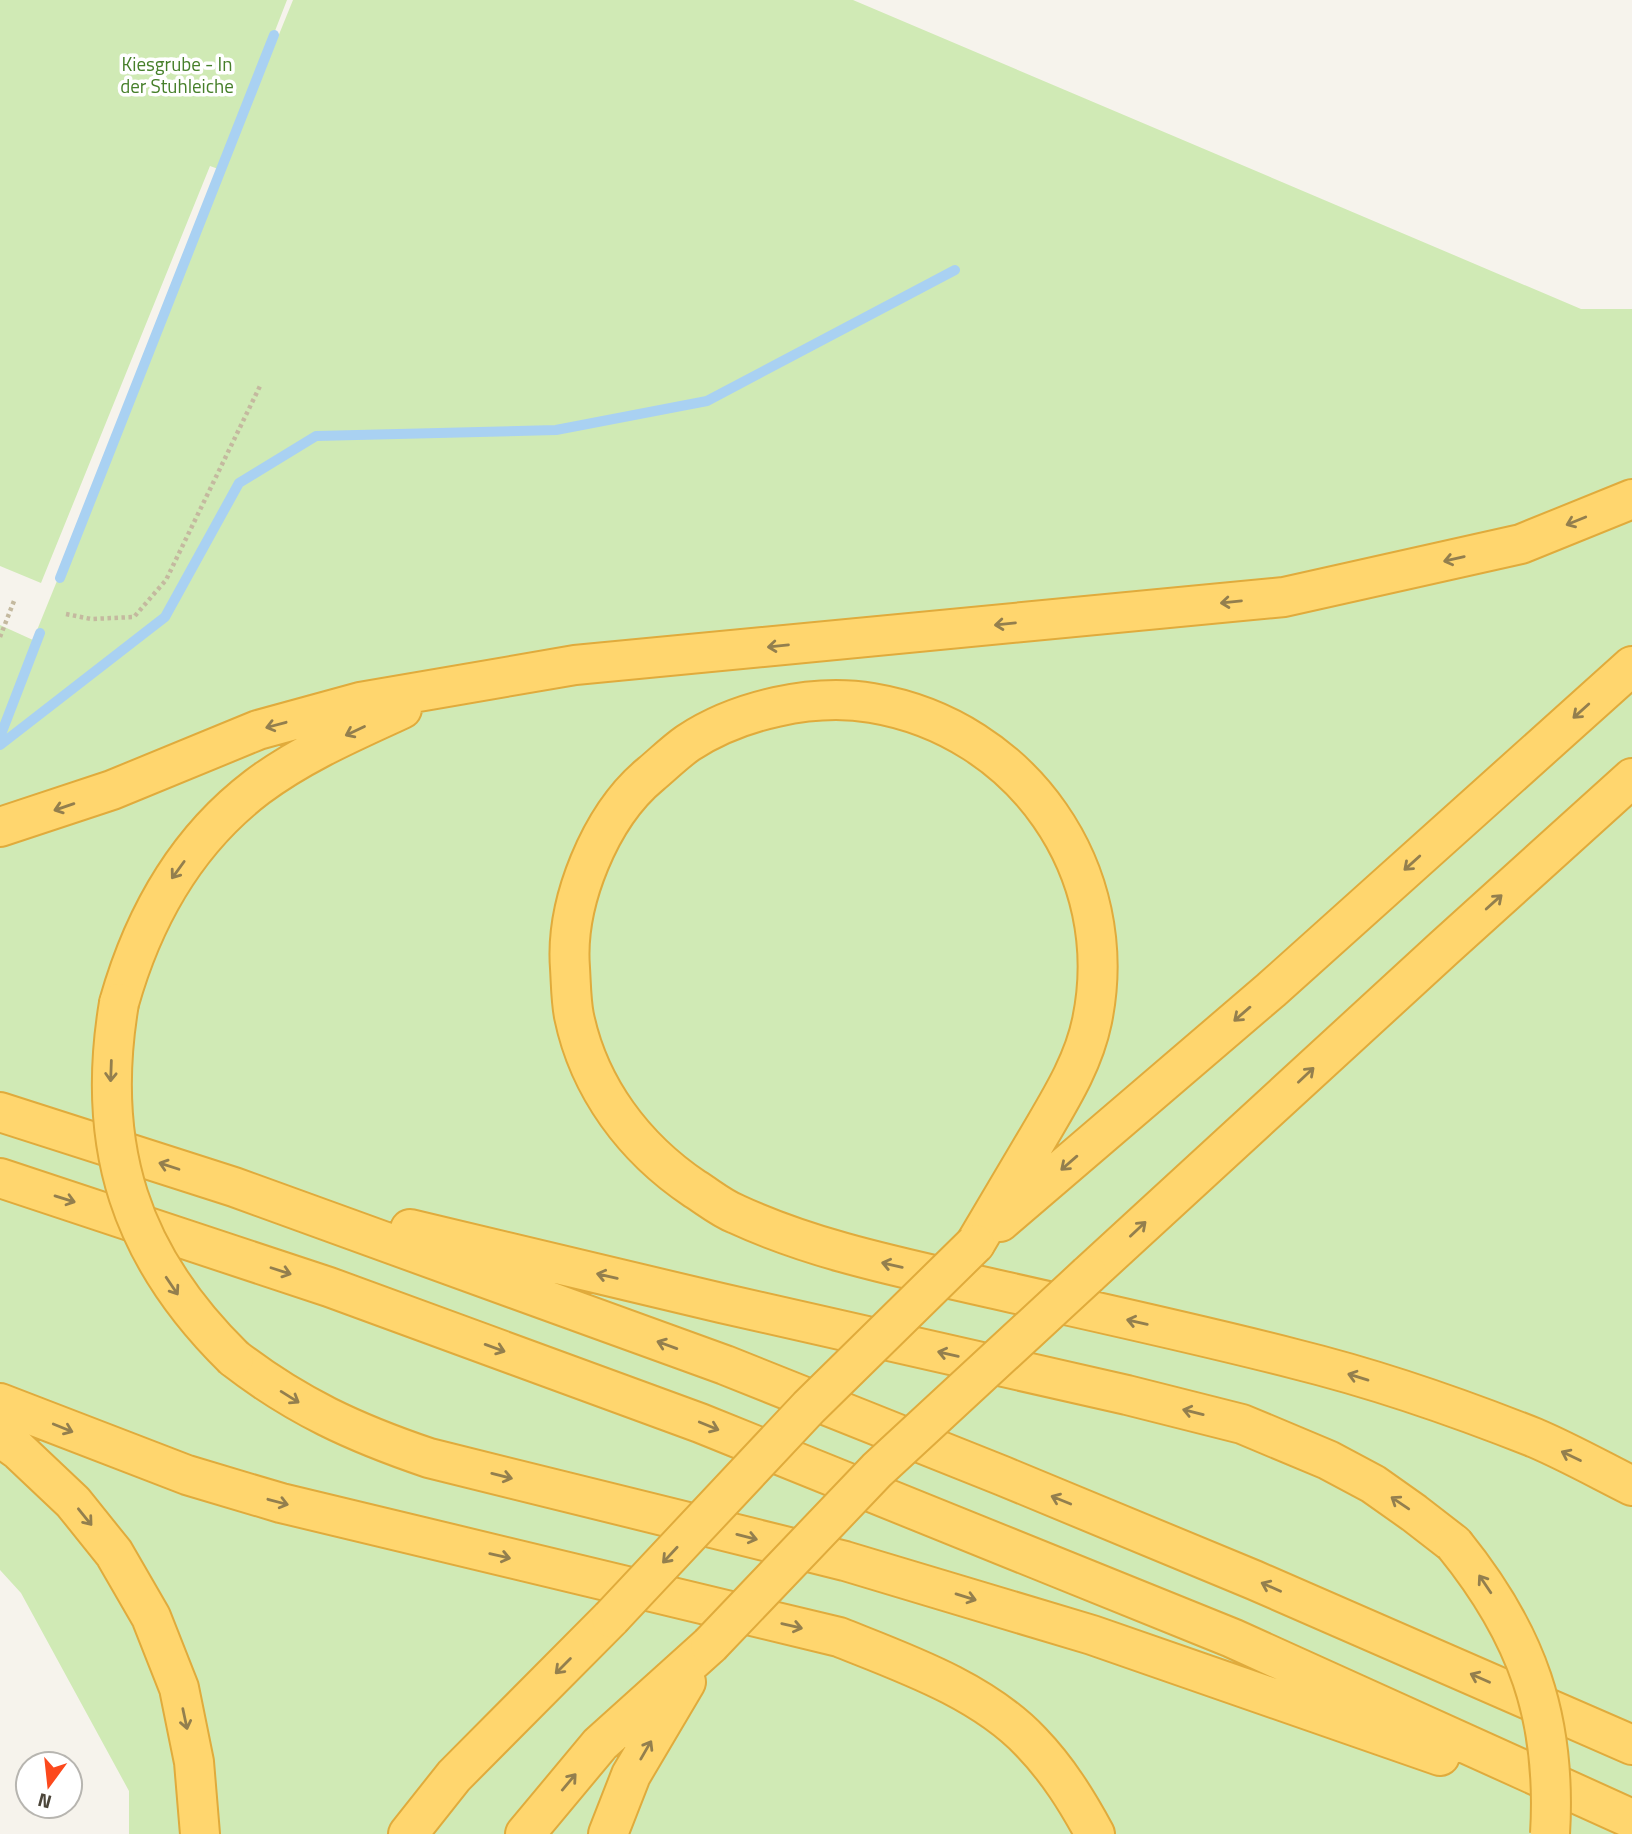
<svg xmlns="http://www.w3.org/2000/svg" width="1632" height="1834" viewBox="0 0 1632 1834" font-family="'Titillium Web',sans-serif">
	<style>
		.green { fill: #d0eab5 }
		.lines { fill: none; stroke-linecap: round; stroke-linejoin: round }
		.stream { stroke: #a9d1f2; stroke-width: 10 }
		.highway-casing { stroke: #e0ab3c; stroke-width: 42 }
		.path { stroke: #c4b99f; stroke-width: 4.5; stroke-dasharray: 3.5 3.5; stroke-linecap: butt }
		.highway { stroke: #ffd66e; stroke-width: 38 }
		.highway-bridge-casing { stroke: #e0ab3c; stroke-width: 42; stroke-linecap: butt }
		.highway-bridge { stroke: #ffd66e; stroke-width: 38 }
		.oneway { stroke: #937f4e }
		.labels { text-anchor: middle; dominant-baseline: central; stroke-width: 7; stroke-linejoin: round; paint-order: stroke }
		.park-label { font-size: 19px; fill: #467f2a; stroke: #fff }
	</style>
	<rect width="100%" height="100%" fill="#f6f3ec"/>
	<path class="green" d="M0 0H287L221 170 210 166 41 583 0 566Z
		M293 0H853L1581 309H1632V1834H129V1791L21 1593 0 1570V625L33 640Z"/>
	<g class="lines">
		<path class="stream" d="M60 578 274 35
			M0 737 40 633
			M0 745 165 617 239 483 316 436 556 430 707 401 955 270"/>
		<g class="highway-casing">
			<path id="highway" d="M0 827 112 790 258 730 360 702 575 665 1284 597 1521 544 1632 499
				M119 1003C143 918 186 841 257 787 301 754 352 732 402 709
				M0 1112 234 1187 725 1365 1003 1476 1254 1580 1632 1745
				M0 1178 329 1287 700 1423 1232 1638 1632 1819
				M1000 1222 1271 990 1632 666
				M410 1229 721 1303 1127 1395 1242 1424 1328 1460 1373 1484 1414 1513 1454 1544
				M975 1244C995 1210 1016 1175 1036 1141 1058 1103 1083 1065 1092 1021 1123 871 1022 728 872 703 813 693 738 710 688 743 675 752 663 764 651 774 600 816 565 903 570 968 571 984 571 1001 574 1016 589 1088 634 1148 695 1189 708 1197 721 1208 736 1214 816 1251 904 1268 990 1288 1091 1311 1194 1333 1295 1359 1376 1379 1457 1407 1535 1438 1568 1452 1600 1470 1632 1486
				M1088 1275 1444 948 1632 778
				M234 1358C296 1406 355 1433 429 1458L845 1561 1092 1635 1440 1756
				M0 1403 187 1475 281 1503 839 1637C904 1663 982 1690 1031 1742 1058 1770 1077 1801 1095 1834
				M0 1437 18 1450 73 1502 114 1553 151 1617 179 1688 194 1762 200 1834
				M408 1834 454 1776 611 1618
				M525 1834 600 1744 710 1645
				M608 1834 631 1775 686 1682"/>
		</g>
		<path class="path" d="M66 614 91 619 134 617 166 580 261 384
			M0 637 14 601"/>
		<use href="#highway" class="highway"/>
		<g class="highway-bridge-casing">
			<path id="highway-bridge" d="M119 1003C95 1146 130 1256 234 1358
				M1454 1544C1527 1634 1557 1718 1550 1834
				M611 1618 809 1407 975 1244
				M710 1645 877 1470 1088 1275"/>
		</g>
		<use href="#highway-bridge" class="highway-bridge"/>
	</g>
	<defs><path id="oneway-shaft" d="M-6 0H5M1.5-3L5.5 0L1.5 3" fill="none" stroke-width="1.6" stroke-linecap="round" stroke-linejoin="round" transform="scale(1.75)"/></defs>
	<g class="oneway">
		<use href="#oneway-shaft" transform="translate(1576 521) rotate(158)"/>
		<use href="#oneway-shaft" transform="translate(1454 559) rotate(167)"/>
		<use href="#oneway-shaft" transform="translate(1231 602) rotate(174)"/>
		<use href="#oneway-shaft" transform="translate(1005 624) rotate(174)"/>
		<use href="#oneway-shaft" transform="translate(778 646) rotate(174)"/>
		<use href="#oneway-shaft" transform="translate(1581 711) rotate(138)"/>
		<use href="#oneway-shaft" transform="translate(276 725) rotate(165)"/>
		<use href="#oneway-shaft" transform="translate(355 731) rotate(155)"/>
		<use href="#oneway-shaft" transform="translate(64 807) rotate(161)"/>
		<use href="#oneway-shaft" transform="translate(1412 863) rotate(138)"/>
		<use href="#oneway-shaft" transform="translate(178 870) rotate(126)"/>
		<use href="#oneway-shaft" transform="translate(1494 902) rotate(-42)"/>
		<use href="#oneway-shaft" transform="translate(1242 1014) rotate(139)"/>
		<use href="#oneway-shaft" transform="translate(111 1071) rotate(92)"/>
		<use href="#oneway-shaft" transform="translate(1306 1075) rotate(-43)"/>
		<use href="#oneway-shaft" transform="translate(1069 1163) rotate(139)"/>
		<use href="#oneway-shaft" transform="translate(169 1166) rotate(-162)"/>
		<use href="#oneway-shaft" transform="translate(65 1199) rotate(17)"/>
		<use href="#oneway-shaft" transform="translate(1138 1229) rotate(-43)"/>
		<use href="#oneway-shaft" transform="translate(892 1265) rotate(-167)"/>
		<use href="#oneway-shaft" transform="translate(281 1271) rotate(18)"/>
		<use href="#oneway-shaft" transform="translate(607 1276) rotate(-167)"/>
		<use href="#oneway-shaft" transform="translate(172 1286) rotate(56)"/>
		<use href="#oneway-shaft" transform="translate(1137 1322) rotate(-167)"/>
		<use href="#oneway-shaft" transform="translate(667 1345) rotate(-160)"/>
		<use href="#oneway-shaft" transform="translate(495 1348) rotate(20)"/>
		<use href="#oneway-shaft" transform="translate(948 1354) rotate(-167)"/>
		<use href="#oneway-shaft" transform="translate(1358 1377) rotate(-163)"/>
		<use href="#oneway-shaft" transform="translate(290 1397) rotate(32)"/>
		<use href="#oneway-shaft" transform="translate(1193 1412) rotate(-166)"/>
		<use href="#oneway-shaft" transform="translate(709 1426) rotate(22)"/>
		<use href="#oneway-shaft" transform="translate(63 1428) rotate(22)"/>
		<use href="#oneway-shaft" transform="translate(1571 1456) rotate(-154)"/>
		<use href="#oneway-shaft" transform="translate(502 1476) rotate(14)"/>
		<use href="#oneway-shaft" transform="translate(1061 1500) rotate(-158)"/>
		<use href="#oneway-shaft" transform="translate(278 1502) rotate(15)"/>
		<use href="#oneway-shaft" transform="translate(1400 1503) rotate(-146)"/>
		<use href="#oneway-shaft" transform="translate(85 1517) rotate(51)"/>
		<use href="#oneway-shaft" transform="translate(747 1537) rotate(14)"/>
		<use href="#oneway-shaft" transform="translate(670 1555) rotate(133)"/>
		<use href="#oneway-shaft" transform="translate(500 1556) rotate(13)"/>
		<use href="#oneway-shaft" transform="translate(1485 1584) rotate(-124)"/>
		<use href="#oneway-shaft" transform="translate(1271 1587) rotate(-156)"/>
		<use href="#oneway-shaft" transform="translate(966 1597) rotate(17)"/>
		<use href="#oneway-shaft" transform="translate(792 1626) rotate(13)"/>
		<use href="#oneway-shaft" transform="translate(563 1666) rotate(135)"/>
		<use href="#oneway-shaft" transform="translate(1480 1678) rotate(-156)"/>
		<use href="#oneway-shaft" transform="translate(185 1719) rotate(78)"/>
		<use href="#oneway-shaft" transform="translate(646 1750) rotate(-60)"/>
		<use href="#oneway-shaft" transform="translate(569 1782) rotate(-50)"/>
	</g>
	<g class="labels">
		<g class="park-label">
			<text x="177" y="63">Kiesgrube - In<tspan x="177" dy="22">der Stuhleiche</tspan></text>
		</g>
	</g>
	<g transform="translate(49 1785) rotate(195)"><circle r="33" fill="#ffffff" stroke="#b7b5b0" stroke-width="2"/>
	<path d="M0-5L12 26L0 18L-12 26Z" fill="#fc491d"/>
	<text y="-10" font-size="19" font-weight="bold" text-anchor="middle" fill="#4b4539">N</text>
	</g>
</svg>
